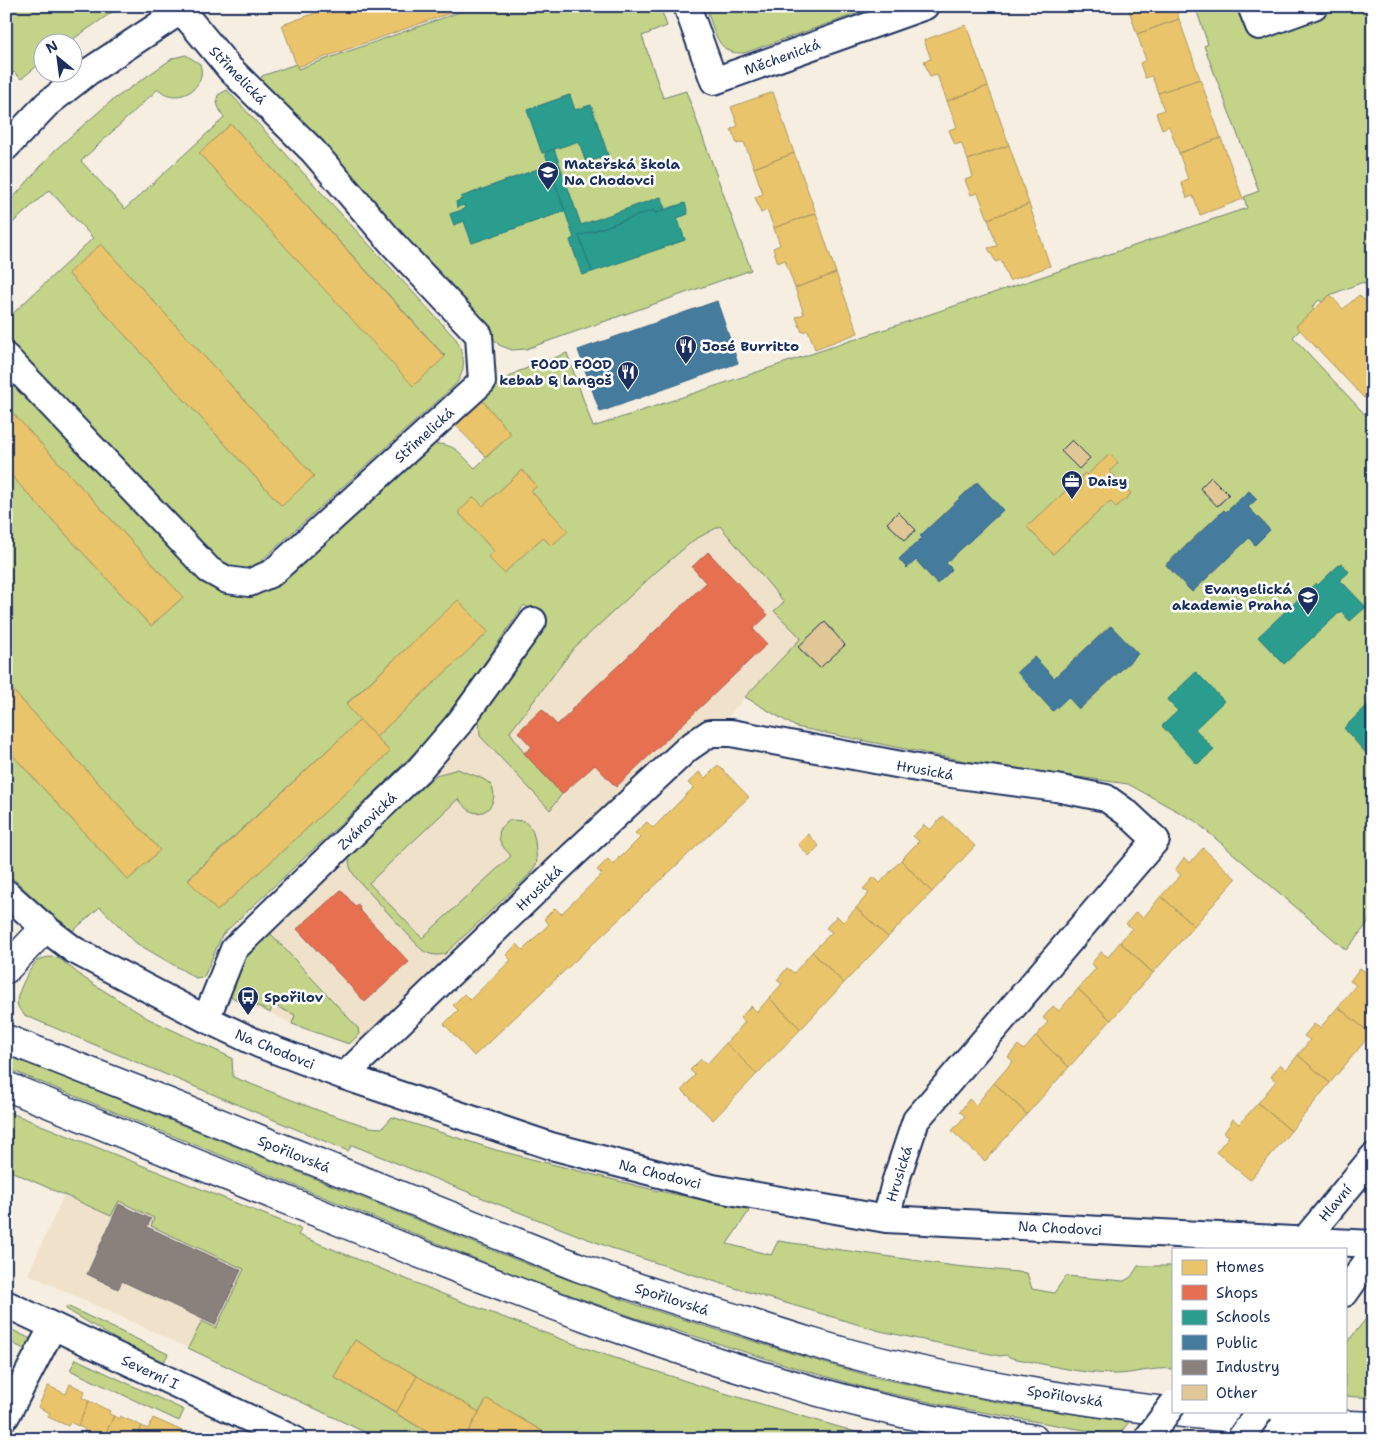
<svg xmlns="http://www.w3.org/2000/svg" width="1379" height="1445" viewBox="0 0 1379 1445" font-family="'Shantell Sans',sans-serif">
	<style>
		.built { fill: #f0e2ca }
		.green { fill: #c3d387; stroke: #6f8172; fill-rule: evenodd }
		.homes { fill: #e9c46a; stroke: #ab9766 }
		.shops { fill: #e76f51; stroke: #aa5c55 }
		.schools { fill: #2a9d8f; stroke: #267c80 }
		.public { fill: #457b9d; stroke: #38648a }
		.industry { fill: #8a817c; stroke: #696873 }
		.building { fill: #e1c796; stroke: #1b2f5e }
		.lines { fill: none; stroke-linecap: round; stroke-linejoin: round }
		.minor-casing { stroke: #1b2f5e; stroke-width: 30 }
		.highway-casing { stroke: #1b2f5e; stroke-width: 31 }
		.minor { stroke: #fff; stroke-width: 26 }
		.highway { stroke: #fff; stroke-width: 28 }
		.minor-bridge-casing { stroke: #1b2f5e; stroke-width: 30; stroke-linecap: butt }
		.minor-bridge { stroke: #fff; stroke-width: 26 }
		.labels { text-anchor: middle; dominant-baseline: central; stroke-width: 5; stroke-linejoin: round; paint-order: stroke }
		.street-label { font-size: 14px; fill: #1b2f5e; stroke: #fff }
		.poi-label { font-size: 14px; font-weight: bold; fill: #1b2f5e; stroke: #fff; text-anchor: start }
	</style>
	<rect width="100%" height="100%" fill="#f6eee0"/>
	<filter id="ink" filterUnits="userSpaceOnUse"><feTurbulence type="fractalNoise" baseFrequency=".02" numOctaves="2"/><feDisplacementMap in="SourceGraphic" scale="10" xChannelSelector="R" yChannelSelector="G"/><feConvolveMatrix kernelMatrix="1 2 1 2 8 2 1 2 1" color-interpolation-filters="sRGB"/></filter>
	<g filter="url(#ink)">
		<path class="built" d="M720 526 784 602 774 611 801 638 745 697 700 749 407 1030 397 1047 349 1044 292 1024 270 1013 249 1007 227 994 231 936 412 765 530 610 547 622 590 544Z
			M64 1195 111 1216 118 1201 154 1218 151 1226 244 1269 216 1328 201 1321 188 1348 28 1274Z"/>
		<path class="green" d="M6 6H121L69 42H42V62L21 79 14 72 6 79Z
			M477 6H660L667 26 642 36 663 98 686 91 751 270 526 349 512 350 499 345 260 80 262 76 296 64 298 69ZM569 95 575 110 591 105 608 155 586 163 579 141 554 149 581 225 660 197 665 209 685 203 688 214 677 218 685 240 582 275 570 240 574 238 565 211 472 243 464 221 454 225 450 214 465 209 464 205 457 207 456 202 462 199 461 197 549 165 545 153H542L527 110Z
			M706 6H879L744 53C740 53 735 53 732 52 715 47 711 20 706 6Z
			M1195 6H1373V294L1363 282 1330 295 1322 302 1319 300 1312 307 1314 310 1297 326 1300 330 1293 337 1373 423V700L1344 728 1368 756 1373 752V917L1346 950 1195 821 1128 784 965 761 796 727 745 697 801 638 774 611 784 602 720 526 694 540 656 572 574 648 510 732 524 753 562 794 550 810 480 736 479 719 546 622 524 605 474 678 432 735 380 787 222 935 204 977 196 978 136 943 100 907 73 931 45 908 6 872V748L128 880 160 850 6 683V470L151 626 183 597 6 406V369L214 587 237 596 255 593 431 444C456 443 459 453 475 468L511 434 482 400 506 379 517 372 567 353 593 427 1247 208 1244 197 1259 191 1204 46 1208 44ZM1072 440 1090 458 1079 468 1061 451ZM1110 454 1118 463 1110 471 1131 494 1116 507 1110 501 1053 554 1027 527 1085 473 1087 475ZM522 470 537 486 531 491 567 531 551 546 543 537 504 573 488 557 494 551 459 513 474 497 483 506ZM1211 478 1229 495 1218 506 1200 488ZM977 482 1003 510 946 563 952 570 938 583 916 560 907 568 899 559 922 538 920 536ZM1249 491 1257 499 1248 507 1270 530 1255 544 1249 538 1192 592 1166 564 1224 510 1226 512ZM898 512 916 530 905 540 887 523ZM1341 563 1349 572 1340 580 1365 607 1350 621 1341 611 1284 664 1258 637 1316 583 1318 585ZM458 601 488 632 376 737 390 752 217 911 188 879 360 720 346 704ZM825 622 834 631 807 657 798 647ZM1110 626 1138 654 1080 709 1068 697 1053 711 1017 672 1034 657 1054 678ZM1196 672 1223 701 1195 729 1214 750 1198 764 1162 726 1178 711 1167 700Z
			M186 55 200 64C201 67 202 73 201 76 198 90 183 99 169 95 166 95 161 91 158 89L81 161 125 209 224 118C220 109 215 105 218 95L227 90 456 339C465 355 467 370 455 385L262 560 261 566 239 572 213 560 6 338V317H9L93 238 49 190 6 229V206L55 150 110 102 173 58ZM231 124 445 356 414 385 199 153ZM101 244 314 476 281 505 69 274Z
			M458 769C468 774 482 776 490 784 500 797 489 817 473 812 467 810 462 803 458 799L369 883 422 938 511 856C502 845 497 843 500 828L510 820 524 821 532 829 535 840 537 863 529 875 445 954C436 956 430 955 422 950L356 878C349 868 347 861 352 850L436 775Z
			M264 933 271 934 358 1028 359 1034 349 1044 292 1024 295 1015 273 1005 270 1013 258 1006 249 1007 227 994 240 960Z
			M53 957 60 959 84 978 147 1018 232 1058 233 1077 320 1111 369 1127 382 1128 392 1117 496 1150 654 1190 747 1209 749 1211 727 1244 771 1255 778 1241 955 1266 1027 1273 1032 1289 1054 1293 1066 1276 1124 1281 1131 1277 1138 1266H1173V1369C1153 1367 1134 1374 1115 1374 1081 1374 1045 1364 1012 1358L1006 1355 1000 1356 880 1331 735 1288 619 1251 495 1203 352 1145 348 1151 24 1015C20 1010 17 1007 17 1001 18 991 30 967 37 961 42 958 47 957 53 957Z
			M6 1054 529 1265 637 1305 794 1354 873 1377 1006 1404 1129 1422 1118 1436 948 1406 869 1389 790 1366 633 1317 523 1278 6 1068Z
			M6 1111 301 1229 298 1235 460 1301 585 1348 704 1387 876 1438 887 1439H556L487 1399 479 1412 355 1340 334 1377 439 1439H379L188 1348 202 1321 216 1328 244 1269 151 1226 154 1218 119 1201 111 1216 6 1169Z
			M67 1306 168 1354 163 1364 129 1347 66 1309Z
			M1373 1310V1398L1345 1396V1345Z
			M6 1327 35 1341 30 1352 6 1340Z
			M76 1359 184 1410 179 1421 70 1370Z"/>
		<path class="homes" d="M335 6H470L297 67 282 25Z
			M1120 6H1175L1179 19 1137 34 1128 7 1121 10Z
			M1179 19 1200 79 1158 93 1152 76 1145 78 1140 63 1146 60 1137 34Z
			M966 25 988 86 947 101 937 75 930 77 924 61 931 59 924 40Z
			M1200 79 1221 138 1179 153 1169 126 1162 129 1156 113 1164 110 1158 93Z
			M988 86 1009 145 968 160 961 143 955 145 949 130 957 127 947 101Z
			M773 92 794 153 754 168 744 142 737 144 731 129 738 126 731 107Z
			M231 124 445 357 413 386 199 153Z
			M1221 138 1243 199 1200 215 1193 196 1187 198 1181 182 1188 179 1179 153Z
			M1009 145 1029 204 988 219 978 193 971 195 965 180 973 177 968 160Z
			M794 153 816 213 774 228 767 210 761 213 755 197 763 194 754 168Z
			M1029 204 1050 266 1009 281 1001 260 996 262 988 248 997 246 988 219Z
			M816 213 836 273 795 288 785 260 778 263 773 248 780 245 774 228Z
			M101 244 314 476 282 506 68 273Z
			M836 273 858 333 815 349 808 330 802 332 796 317 804 314 795 288Z
			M1330 295 1343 309 1359 295 1373 309V390L1364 398 1296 326Z
			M482 400 511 434 486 457 455 425Z
			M6 406 183 597 151 626 6 470Z
			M1110 454 1118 463 1110 471 1131 494 1116 507 1110 501 1053 554 1027 527 1085 473 1087 475Z
			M522 470 537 486 531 491 568 531 551 546 543 537 504 573 488 557 494 551 458 512 474 497 483 506Z
			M458 600 488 632 376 737 346 705Z
			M6 683 160 850 128 880 6 748Z
			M360 720 390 752 217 911 188 880Z
			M718 765 749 797 474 1056 444 1024 458 1010 453 1005 464 994 470 1000 511 960 506 955 517 944 523 950 549 924 544 919 555 908 561 914 602 874 597 870 608 859 614 865 619 857 620 858 640 838 635 833 647 822 653 828 693 788 688 783 699 772 705 778Z
			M943 816 975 846 932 892 901 860 919 841 913 836 924 825 930 830Z
			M808 834 819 846 809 856 798 844Z
			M1203 848 1236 879 1194 926 1161 896 1181 875 1175 870 1184 858 1190 863Z
			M901 860 932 892 888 937 856 908 869 893 863 889 874 877 880 883Z
			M1161 896 1194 926 1153 973 1120 942 1132 928 1126 924 1136 912 1143 918Z
			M856 908 888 937 844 983 812 952 832 932 826 928 837 916 843 922Z
			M1120 942 1153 973 1111 1020 1078 989 1096 968 1091 964 1101 952 1108 957Z
			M812 952 844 983 801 1029 769 998 782 984 777 980 787 968 794 973Z
			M1373 965V1032L1371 1034 1338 1007 1356 985 1350 981 1360 968 1367 973Z
			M1078 989 1111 1020 1069 1067 1036 1036 1048 1022 1043 1018 1053 1006 1059 1011Z
			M769 998 801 1029 757 1074 726 1043 745 1022 740 1018 751 1006 757 1012Z
			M1338 1007 1371 1034 1330 1083 1298 1055 1310 1040 1304 1036 1314 1024 1320 1028Z
			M1036 1036 1069 1067 1027 1114 994 1083 1013 1061 1008 1057 1018 1045 1024 1050Z
			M726 1043 757 1074 713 1120 682 1090 695 1075 690 1070 701 1059 707 1064Z
			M1298 1055 1330 1083 1291 1131 1258 1103 1276 1081 1271 1077 1280 1064 1286 1070Z
			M994 1083 1027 1114 985 1161 952 1131 965 1116 960 1112 969 1099 976 1105Z
			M1258 1103 1291 1131 1250 1180 1216 1152 1229 1136 1224 1133 1233 1119 1239 1124Z
			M355 1340 417 1376 396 1413 334 1377Z
			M417 1376 479 1412 464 1439H439L396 1413Z
			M70 1384 85 1391 82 1398 89 1401 78 1426 70 1422 68 1426 48 1417 50 1413 38 1407 48 1386 66 1394Z
			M487 1399 556 1439H469L465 1437Z
			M89 1401 110 1411 109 1414 114 1416 103 1439H96L83 1433 85 1429 78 1426Z
			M114 1416 119 1419 120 1416 142 1426 136 1439H103Z
			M153 1418 187 1433 185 1439H136L142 1426 148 1429Z"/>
		<path class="shops" d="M708 552 768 615 753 629 767 644 616 787 595 765 562 794 524 753 532 747 518 732 542 709 557 725 572 711 571 710 706 583 692 567Z
			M341 890 355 906 358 904 360 907 359 909 409 962 365 1002 297 929Z"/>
		<path class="schools" d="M570 95 575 110 591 105 608 155 586 163 579 141 542 153 527 110Z
			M554 149 581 225 661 197 665 209 655 213 654 210 579 236 592 272 582 275 570 240 574 238 545 153Z
			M549 165 565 211 472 243 464 221 454 225 450 214 465 209 464 205 457 207 456 202 462 199 461 197Z
			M685 203 688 214 677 218 685 240 592 272 579 236 654 210 655 213Z
			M1341 563 1349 572 1340 580 1366 607 1350 621 1341 611 1284 664 1258 637 1316 583 1318 585Z
			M1196 672 1224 701 1195 729 1214 750 1197 764 1162 726 1178 711 1167 700Z
			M1373 700V752L1369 756 1344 728Z"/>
		<path class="public" d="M717 301 738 363 600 412 578 350Z
			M977 482 1003 510 946 563 952 569 937 584 916 560 907 568 899 559 922 538 920 536Z
			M1249 491 1257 499 1248 507 1270 530 1255 545 1249 538 1192 592 1166 565 1224 510 1226 512Z
			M1111 626 1138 654 1079 709 1068 697 1053 711 1017 672 1034 657 1054 678Z"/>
		<path class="industry" d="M119 1204 151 1219 147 1227 241 1270 215 1325 122 1281 118 1289 87 1274Z"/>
		<path class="building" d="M1072 440 1090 458 1079 469 1061 451Z
			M1211 477 1229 495 1217 506 1200 488Z
			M898 512 916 530 905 540 887 523Z
			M825 622 845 645 820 668 798 647Z"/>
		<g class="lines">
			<g class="minor-casing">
				<path id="minor" d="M687 6 714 81 925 6
					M1251 6 1259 26 1314 6
					M6 147 47 104 88 72 188 6
					M6 357 209 570 227 580 249 583 272 573 482 382 479 335 393 244 313 151 230 69 180 9
					M6 893 45 928 74 950 206 1019 259 1044 344 1076 551 1146 713 1188 886 1219 1373 1244
					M206 1019 234 949 418 771 460 722 533 621
					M344 1076 573 855 688 748 710 733H731L944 773 1056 788 1106 798 1127 813 1156 840 916 1120 895 1183 886 1219
					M1297 1249 1373 1157
					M1345 1293 1373 1253
					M6 1304 293 1439
					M6 1416 53 1326"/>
			</g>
			<g class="highway-casing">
				<path id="highway" d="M6 969 45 928
					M6 1039 147 1094 578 1267C631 1286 684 1303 738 1319 787 1335 836 1351 887 1363 1046 1400 1210 1421 1373 1426
					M6 1086C113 1130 219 1173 326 1216 503 1288 682 1358 868 1405 923 1419 979 1429 1034 1439"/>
			</g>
			<use href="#minor" class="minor"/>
			<use href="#highway" class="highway"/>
			<g class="minor-bridge-casing">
				<path id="minor-bridge" d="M1147 1439 1173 1404
					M1240 1439 1260 1411"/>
			</g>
			<use href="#minor-bridge" class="minor-bridge"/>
		</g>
	</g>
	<defs>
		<g id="school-pin" transform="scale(1.125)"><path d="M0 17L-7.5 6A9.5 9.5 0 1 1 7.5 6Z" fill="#1b2f5e" stroke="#fff"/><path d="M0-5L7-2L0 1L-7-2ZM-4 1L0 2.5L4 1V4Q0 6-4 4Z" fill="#fff"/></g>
		<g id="restaurant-pin" transform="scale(1.125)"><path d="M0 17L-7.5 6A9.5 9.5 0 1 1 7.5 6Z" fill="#1b2f5e" stroke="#fff"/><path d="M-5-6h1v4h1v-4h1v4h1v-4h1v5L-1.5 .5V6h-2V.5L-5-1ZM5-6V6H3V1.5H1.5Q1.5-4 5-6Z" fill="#fff"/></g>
		<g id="office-pin" transform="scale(1.125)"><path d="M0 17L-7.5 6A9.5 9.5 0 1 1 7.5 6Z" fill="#1b2f5e" stroke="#fff"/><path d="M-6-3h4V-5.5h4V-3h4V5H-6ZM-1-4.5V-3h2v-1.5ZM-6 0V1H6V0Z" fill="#fff"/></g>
		<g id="bus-pin" transform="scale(1.125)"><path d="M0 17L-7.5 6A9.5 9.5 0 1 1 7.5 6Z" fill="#1b2f5e" stroke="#fff"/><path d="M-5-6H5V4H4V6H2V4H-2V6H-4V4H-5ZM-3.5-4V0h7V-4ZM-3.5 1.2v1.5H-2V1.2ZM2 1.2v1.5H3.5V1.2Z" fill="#fff"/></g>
	</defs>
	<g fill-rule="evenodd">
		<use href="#school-pin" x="548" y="172"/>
		<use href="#restaurant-pin" x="686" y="346"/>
		<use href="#restaurant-pin" x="628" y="372"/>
		<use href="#office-pin" x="1072" y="481"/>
		<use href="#school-pin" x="1308" y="597"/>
		<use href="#bus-pin" x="248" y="997"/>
	</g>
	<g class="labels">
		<g class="street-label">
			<text transform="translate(782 57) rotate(-20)">Měchenická</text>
			<text transform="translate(238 75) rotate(46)">Střimelická</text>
			<text transform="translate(424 435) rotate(-42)">Střimelická</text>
			<text transform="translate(925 770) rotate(10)">Hrusická</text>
			<text transform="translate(367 821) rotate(-44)">Zvánovická</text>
			<text transform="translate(539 888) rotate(-44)">Hrusická</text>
			<text transform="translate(275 1049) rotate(22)">Na Chodovci</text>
			<text transform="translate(294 1154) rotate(22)">Spořilovská</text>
			<text transform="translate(660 1174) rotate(14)">Na Chodovci</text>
			<text transform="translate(899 1174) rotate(-73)">Hrusická</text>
			<text transform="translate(1335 1203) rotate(-50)">Hlavní</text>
			<text transform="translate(1060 1228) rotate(3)">Na Chodovci</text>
			<text transform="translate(672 1299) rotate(18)">Spořilovská</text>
			<text transform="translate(150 1372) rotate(25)">Severní I</text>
			<text transform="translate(1065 1396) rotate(9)">Spořilovská</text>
		</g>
		<g class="poi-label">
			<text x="564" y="164">Mateřská škola<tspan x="564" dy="16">Na Chodovci</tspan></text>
			<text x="702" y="346">José Burritto</text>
			<text x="612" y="364" text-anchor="end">FOOD FOOD<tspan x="612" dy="16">kebab &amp; langoš</tspan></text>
			<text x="1088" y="481">Daisy</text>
			<text x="1292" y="589" text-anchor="end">Evangelická<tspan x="1292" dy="16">akademie Praha</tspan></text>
			<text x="264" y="997">Spořilov</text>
		</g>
	</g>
	<rect width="1379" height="1445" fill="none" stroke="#fff" stroke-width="25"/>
	<rect x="12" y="12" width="1354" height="1420" fill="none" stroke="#1b2f5e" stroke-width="2" filter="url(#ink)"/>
	<rect x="1172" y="1248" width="175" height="165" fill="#ffffff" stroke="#a4acbf"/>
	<rect x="1182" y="1260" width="25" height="15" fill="#e9c46a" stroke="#a4acbf"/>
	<text x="1216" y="1272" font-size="15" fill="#1b2f5e">Homes</text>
	<rect x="1182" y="1285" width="25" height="15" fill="#e76f51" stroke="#a4acbf"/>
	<text x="1216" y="1298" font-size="15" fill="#1b2f5e">Shops</text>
	<rect x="1182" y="1310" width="25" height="15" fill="#2a9d8f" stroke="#a4acbf"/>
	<text x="1216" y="1322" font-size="15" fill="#1b2f5e">Schools</text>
	<rect x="1182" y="1335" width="25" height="15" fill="#457b9d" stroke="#a4acbf"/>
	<text x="1216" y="1348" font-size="15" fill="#1b2f5e">Public</text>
	<rect x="1182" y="1360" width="25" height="15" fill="#8a817c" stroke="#a4acbf"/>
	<text x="1216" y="1372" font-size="15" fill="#1b2f5e">Industry</text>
	<rect x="1182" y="1385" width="25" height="15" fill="#e1c796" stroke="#a4acbf"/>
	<text x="1216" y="1398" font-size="15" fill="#1b2f5e">Other</text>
	<g transform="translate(58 58) rotate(331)"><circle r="24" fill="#ffffff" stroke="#a4acbf"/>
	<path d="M0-4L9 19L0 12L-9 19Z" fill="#1b2f5e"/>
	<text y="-8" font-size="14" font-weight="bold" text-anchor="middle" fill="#1b2f5e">N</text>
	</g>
</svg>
